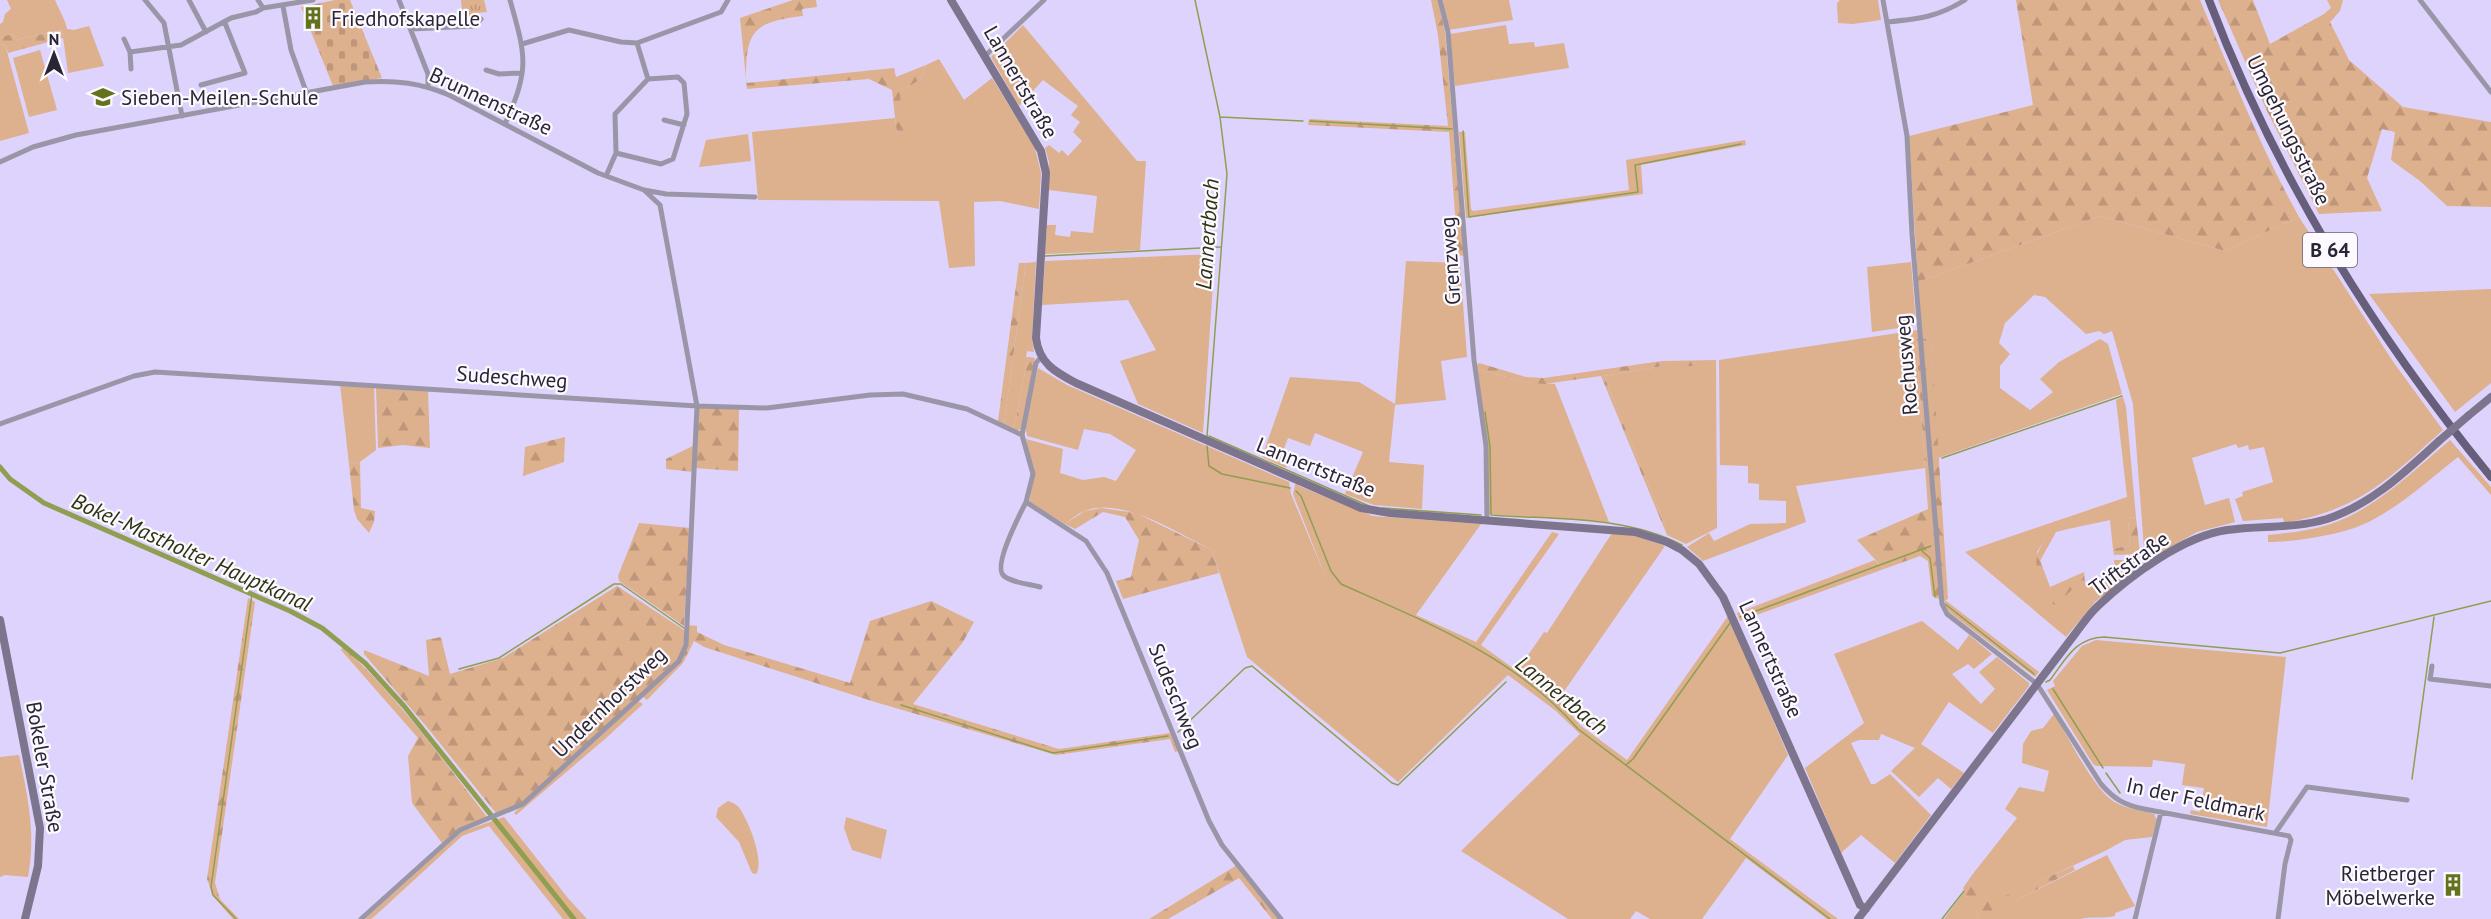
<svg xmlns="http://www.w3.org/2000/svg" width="2491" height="919" viewBox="0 0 2491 919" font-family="'PT Sans',sans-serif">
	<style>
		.grass { fill: #ddb08e }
		.forest { fill: url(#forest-firs) }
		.cemetery { fill: url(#cemetery-stones) }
		.park { fill: url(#park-tufts) }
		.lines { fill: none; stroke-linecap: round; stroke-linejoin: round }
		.stream { stroke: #8f9e50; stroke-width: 1.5 }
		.canal { stroke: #8f9e50; stroke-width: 5 }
		.street { stroke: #9b96a7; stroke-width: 5 }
		.secondary { stroke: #7d758e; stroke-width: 8 }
		.primary { stroke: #675e7c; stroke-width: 8 }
		.secondary-bridge { stroke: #7d758e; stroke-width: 8 }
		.labels { text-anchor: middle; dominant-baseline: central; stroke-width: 4.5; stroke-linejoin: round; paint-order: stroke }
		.shield { fill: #fcfaff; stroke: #696571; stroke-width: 1.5 }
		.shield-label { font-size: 20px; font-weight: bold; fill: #2a2534 }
		.poi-label { font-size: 21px; fill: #2a2534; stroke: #fcfaff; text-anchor: start }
		.street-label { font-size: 21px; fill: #2a2534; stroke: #fcfaff }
		.water-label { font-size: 22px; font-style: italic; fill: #2d3412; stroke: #fcfaff }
	</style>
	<defs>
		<pattern id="forest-firs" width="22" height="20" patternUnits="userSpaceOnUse" patternTransform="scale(1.5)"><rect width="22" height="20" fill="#ddb08e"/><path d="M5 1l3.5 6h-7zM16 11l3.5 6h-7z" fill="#be977b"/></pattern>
		<pattern id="cemetery-stones" width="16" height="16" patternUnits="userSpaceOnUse" patternTransform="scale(1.5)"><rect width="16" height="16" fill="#ddb08e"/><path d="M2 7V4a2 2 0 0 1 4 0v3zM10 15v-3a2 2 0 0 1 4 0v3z" fill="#be977b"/></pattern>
		<pattern id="park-tufts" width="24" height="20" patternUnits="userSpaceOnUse" patternTransform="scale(1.5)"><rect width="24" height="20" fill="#ddb08e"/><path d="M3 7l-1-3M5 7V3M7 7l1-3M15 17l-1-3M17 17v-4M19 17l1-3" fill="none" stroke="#be977b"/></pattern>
	</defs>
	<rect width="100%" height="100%" fill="#ded3fc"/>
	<path class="grass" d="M7 0H55C58 8 66 21 67 29L74 30 89 26 104 66 68 73 62 30 15 40 13 34 0 37V24L3 22 5 14 11 9Z
		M1443 0H1509L1513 20 1448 30Z
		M1840 0H1878L1881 20 1853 24 1838 23 1837 3Z
		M1023 25 1137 161H1146L1140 250 1045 254 1047 225H1056L1055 235 1070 237 1071 231 1093 233 1097 196 1049 190V162L1045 148 1049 145 1059 153 1062 150 1068 156 1082 141 1073 132 1080 122 1071 115 1078 106 1043 80 1019 106 991 57Z
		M1506 25 1509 44 1534 42 1535 47 1564 43 1569 68 1455 86 1450 34Z
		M5 44 29 133 0 141V45Z
		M40 50 57 110 29 117 13 58Z
		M939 59 964 100 992 78 1035 148 1041 173 1039 209 1000 201 974 202 975 266 949 268 939 201 758 200 752 132 895 118 897 135H903L900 92 921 79 926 65Z
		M1459 132H1465L1471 209 1473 211 1629 190 1626 160 1745 140 1746 145 1641 165 1643 194 1466 218Z
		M748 134 751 161 699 167 706 140Z
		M2100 216 2225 251 2299 217 2394 363 2443 430C2387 480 2361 509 2284 523L2283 518 2243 521 2235 499 2243 496 2242 492 2273 482 2264 447 2249 450 2248 445 2238 448 2236 444 2192 458 2205 505 2229 498 2235 522 2197 532 2145 561 2133 404 2112 331 2104 334 2099 331 2086 334 2045 297 2034 295 2005 323 1999 343 2010 354 2000 366V388L2030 410 2053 392 2040 379 2059 362 2100 339 2108 344 2122 394 1938 458 1931 339 1922 338 1918 282Z
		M1215 254 1203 433 1138 404 1120 361 1156 350 1128 300 1042 305 1045 261Z
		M1406 261 1460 263 1467 357 1441 361 1446 400 1395 405 1389 462 1424 465 1422 509 1374 505 1345 494 1363 452 1315 433 1310 446 1288 438 1281 457 1289 460 1286 468 1262 457 1290 377 1359 382 1395 404Z
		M1036 262 1032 338 1034 352 1027 351 1026 357H1028L1014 428 1004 424 1026 263Z
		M1911 262 1916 323 1912 326 1872 332 1867 267Z
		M2491 289V383L2455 412 2369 294Z
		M1918 330 1919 339H1916L1925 468 1796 486 1806 522 1703 561 1687 547 1709 533 1714 541 1750 524 1786 523V501L1759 500V484L1748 483V466L1720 465 1719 360Z
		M1663 366H1716L1717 528 1686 544 1667 535 1663 520 1604 376Z
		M1038 368 1067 385 1289 482 1291 494 1326 578 1293 494 1296 481 1299 486 1373 516 1481 524 1416 615 1476 642 1552 532 1559 534 1481 645 1517 671 1544 632 1547 633 1612 533 1634 535 1665 546 1558 700 1581 726 1627 760 1728 616 1788 755 1730 839 1838 919H1827L1746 858 1702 919H1650L1636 911 1630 919H1568L1461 851 1580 734 1556 711 1508 675 1398 782 1247 657 1212 550C1180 534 1121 496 1085 511 1078 513 1071 520 1065 524L1029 502 1032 486 1026 439 1063 449 1060 473 1083 480 1104 477 1116 481 1136 450 1110 434 1084 429 1078 450 1027 436 1025 425Z
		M1477 369 1525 382 1555 384 1609 522 1488 514 1487 445Z
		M340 384 374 386 376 450 360 462 349 464Z
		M2123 397 2126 407 2136 517 2128 519 2130 545 2113 549 2110 520 2068 529 2066 525 2055 522 2037 552 2056 604 2075 586 2095 602 2066 637 1965 552 2127 497 2116 400Z
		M2450 440 2491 487V495L2458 457C2430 479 2396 510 2364 524 2340 535 2294 542 2268 542V535C2288 533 2308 531 2328 525 2376 509 2412 472 2450 440Z
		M1875 560 1884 569 1740 621 1737 613Z
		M1945 600 2039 672 2035 677 1949 612 1944 604Z
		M1922 621 1958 650 1969 635 1992 654 1974 669 1968 664 1952 674 1981 704 1995 689 1979 672 1997 657 2029 683V686L1993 733 1949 702 1921 744 1964 773 1951 789 1938 778 1919 797 1891 771 1915 748 1881 734 1879 740H1859L1851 743 1871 784H1875L1890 774 1931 815 1895 863 1861 835 1841 853 1805 768 1864 723 1834 654Z
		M2096 640 2286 657 2267 827 2190 814 2191 810 2200 812 2204 788 2182 785 2185 764 2153 760 2152 767 2096 766 2093 764 2047 690 2055 686 2053 681 2082 646Z
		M638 701 643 704 605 739 516 815 514 813 579 756Z
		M2054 714C2069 738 2089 780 2109 798 2121 808 2139 810 2154 814L2157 820 2152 837 2125 840 2105 851 1989 904 1972 875 2017 818 2005 809 2019 787 2044 792 2049 771 2022 763 2023 744 2031 731 2043 728Z
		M19 755C28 797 36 835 28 877L5 875 0 877V757Z
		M728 801C733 803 738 805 740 809 749 822 765 862 756 874L752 873 739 842 716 817 718 808Z
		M504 817 567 897 587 919H563L489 826 462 836 376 915 371 919H365L461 832Z
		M846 817 887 830 881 859 852 850 844 828Z
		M2107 855 2135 906 2115 913V916C2102 919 2091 916 2080 919H1994L1992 912Z
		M1965 891 1979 919H1944Z"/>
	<path class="forest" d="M793 0H816L817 7 802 9 803 16C750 22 746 33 746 83L894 68 896 77 926 65 921 79 900 92 904 135H897L892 90 869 79 747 89 740 18Z
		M1431 0H1438L1445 32 1464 256 1458 255 1449 132 1308 125 1309 119 1448 126 1438 35Z
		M2016 0H2200C2231 73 2260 147 2299 217L2225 251 2100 216 1918 282 1909 136 2033 105Z
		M2218 0H2253L2270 44 2324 14 2331 8 2327 0H2343L2340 11 2330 22 2349 60 2403 107 2491 122V207L2447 206 2420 181 2391 160 2395 132 2382 129 2367 178 2382 211 2319 214 2266 109Z
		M62 30 63 38 8 53 5 44 0 45V37L13 34 15 40Z
		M1019 263H1026L1004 424 998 421Z
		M1931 338 1948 599 1944 601 1932 596 1928 561 1920 556 1884 569 1857 540 1928 509 1916 339Z
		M1028 357 1035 358 1034 363 1021 429 1016 431 1014 428Z
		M1716 360V366H1663L1604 376 1663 520 1667 535 1601 376 1544 384 1525 382 1477 369 1476 366 1479 363 1526 377 1544 378 1662 361Z
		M376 387 428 390 430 448 403 445 378 448Z
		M698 407 739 409 738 471 694 468 693 472 666 469V459L697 444Z
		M565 437 564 462 523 476 525 447Z
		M360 462 361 508 375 511 374 522 369 533 357 519 354 510 349 464Z
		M1101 508 1136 513 1212 550 1219 573 1123 599 1116 581 1131 577 1139 540 1125 517 1103 512 1075 529 1065 524 1085 511Z
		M2136 517 2140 554 2114 555 2113 549 2130 545 2128 519Z
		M2055 521 2066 525 2068 529 2056 532 2040 561 2050 587 2084 572 2085 583 2116 581 2114 560H2141L2142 565 2095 602 2075 587 2056 605 2050 603C2031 560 2031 562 2055 521Z
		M639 523 690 528 684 626 619 581 618 576Z
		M617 586 684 630V644L678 660 522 803 496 813 426 726 364 654V650L429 676 426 640 441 637 450 674 503 658Z
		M248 598 255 602 215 883 220 899 239 919H233L213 896 207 879Z
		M931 601 974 622 963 642 913 704 1059 749 1170 733 1178 751 1175 752 1170 739 1056 755 875 702 704 647 694 641 683 663 647 700 643 697C670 671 685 664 688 625L697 626V632L724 645 850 683 870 621Z
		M343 647C398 697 442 759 487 817L459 828 442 843 412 803 408 756 418 738 341 650Z
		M1237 865 1278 919H1272L1239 878 1168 919H1149Z
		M2073 866 2075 870 1993 912 1994 919H1979L1963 888 1972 875 1989 903Z"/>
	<path class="cemetery" d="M335 0H350L382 78 333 86 301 7Z"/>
	<path class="park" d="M461 0H484L487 12 476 13 472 22 466 23 465 18H463Z"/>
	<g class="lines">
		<path class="stream" d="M1195 0 1220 117 1227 174 1207 436
			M1220 117 1303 121
			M1310 121 1452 129
			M1463 131 1469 217 1638 192 1635 165 1741 144
			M1045 256 1220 247
			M1485 412 1490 447 1491 515C1554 520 1624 515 1682 545
			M1209 436 1369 506
			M1207 446 1209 466 1222 474 1290 488
			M1942 458 2122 396
			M1296 491 1301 496 1331 571 1341 584C1426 622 1516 657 1578 729L1830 919
			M1383 508 1481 515
			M1922 551 1930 558 1935 597
			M1945 604 2034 674
			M1740 617 1931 546
			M459 669 499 658 614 584H621L684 628
			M2046 682 2050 680C2066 659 2075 638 2104 637L2280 653 2491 601
			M2053 689 2103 768
			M901 705 1053 753 1168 736
			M1178 732 1245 668 1252 666 1392 783 1398 785 1506 682
			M1626 765 1633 759 1730 623
			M2106 773 2120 793
			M2412 779 2434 617
			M236 919 213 895 211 887 252 594
			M1942 919 1964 891"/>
		<path class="canal" d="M0 467 10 479 44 503 290 611 322 628 365 663 404 706 574 919"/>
		<path class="street" d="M145 0 164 23 182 116
			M189 0 206 32
			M258 0 263 8
			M399 0 428 74V86
			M1440 0 1448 32 1474 360 1486 446 1487 520
			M1883 0 1907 136 1912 234 1942 604 1947 614 2037 684 2101 784C2114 799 2124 805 2144 809L2289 836 2291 840 2285 864 2278 919
			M2420 0 2491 92
			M283 6 291 50 307 94
			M263 8 313 0
			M1887 22C1919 19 1938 17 1965 0
			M411 29 474 26 481 19
			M124 39 130 52
			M522 44 569 30 621 42 637 43 721 12 728 0
			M985 56 1044 0
			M131 69 130 52 181 45 231 18 256 12 263 8
			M486 70 499 74 522 73
			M201 85 245 73 225 23
			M664 120 684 125
			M505 124C530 68 526 57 510 0
			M616 153 615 114 648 79 637 43
			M0 162 33 147 76 135 365 82C396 80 421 83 449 95L598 173 644 190 666 194 755 197
			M606 176 616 153 661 164 673 159 687 114 684 83 678 77 648 79
			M1041 357 1036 363 1022 435 1033 474 1026 502 1086 541 1107 573 1209 821 1222 845 1281 919
			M0 424 134 376 155 372 697 406 767 408 870 395 903 394 967 409 1022 435
			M1026 502C1020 514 992 567 1004 576 1012 583 1030 584 1040 587
			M2432 666 2430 679 2491 686
			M2276 832 2307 787 2407 800
			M361 919 460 830 523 804 679 661 686 645 697 406 660 205 644 190
			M2135 919 2161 812"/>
		<path class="secondary" d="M951 0 1041 151 1046 173 1036 338C1039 363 1055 372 1076 383L1361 508 1390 513 1635 532 1667 542 1682 550 1699 564 1723 597 1860 905 1866 909
			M2468 416 2491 397
			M0 620 40 828 38 866 25 919
			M1858 919 2075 634C2082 625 2089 614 2098 606 2129 576 2184 536 2227 530 2261 525 2294 529 2327 519 2372 504 2405 472 2439 441"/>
		<path class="primary" d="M2209 0C2275 174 2373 333 2491 477"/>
		<path class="secondary-bridge" d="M2439 441 2468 416"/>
	</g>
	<defs>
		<g id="building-bare" transform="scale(1.8)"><path d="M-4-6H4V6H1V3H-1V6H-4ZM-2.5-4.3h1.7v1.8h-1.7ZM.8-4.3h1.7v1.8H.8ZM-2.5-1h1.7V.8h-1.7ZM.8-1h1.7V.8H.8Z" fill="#64721e" stroke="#fcfaff" stroke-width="2.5" paint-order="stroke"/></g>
		<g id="school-bare" transform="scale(1.8)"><path d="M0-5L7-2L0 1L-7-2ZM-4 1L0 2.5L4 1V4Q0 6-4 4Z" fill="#64721e" stroke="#fcfaff" stroke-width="2.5" paint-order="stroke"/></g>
	</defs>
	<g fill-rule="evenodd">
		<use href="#building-bare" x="313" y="18"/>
		<use href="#school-bare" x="103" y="97"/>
		<use href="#building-bare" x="2453" y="885"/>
	</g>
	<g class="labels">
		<rect class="shield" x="2303" y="233" width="54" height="34" rx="4.5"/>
		<g class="shield-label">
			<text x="2330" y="250">B 64</text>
		</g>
		<g class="poi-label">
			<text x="331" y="18">Friedhofskapelle</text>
			<text x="121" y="97">Sieben-Meilen-Schule</text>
			<text x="2435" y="873" text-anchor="end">Rietberger<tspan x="2435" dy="24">Möbelwerke</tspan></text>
		</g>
		<g class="street-label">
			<text transform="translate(1021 82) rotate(60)">Lannertstraße</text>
			<text transform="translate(491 101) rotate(25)">Brunnenstraße</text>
			<text transform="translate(2289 130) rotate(64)">Umgehungsstraße</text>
			<text transform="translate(1450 261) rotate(-94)">Grenzweg</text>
			<text transform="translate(1906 365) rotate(-95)">Rochusweg</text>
			<text transform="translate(512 377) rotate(4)">Sudeschweg</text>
			<text transform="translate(1316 467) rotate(22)">Lannertstraße</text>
			<text transform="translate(2129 563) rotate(-36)">Triftstraße</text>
			<text transform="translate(1771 659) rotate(66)">Lannertstraße</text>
			<text transform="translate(1176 696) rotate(68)">Sudeschweg</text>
			<text transform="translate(609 702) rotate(-44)">Undernhorstweg</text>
			<text transform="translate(45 767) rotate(80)">Bokeler Straße</text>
			<text transform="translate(2196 799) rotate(12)">In der Feldmark</text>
		</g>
		<g class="water-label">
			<text transform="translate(1207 234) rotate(-86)">Lannertbach</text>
			<text transform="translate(192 552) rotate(24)">Bokel-Mastholter Hauptkanal</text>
			<text transform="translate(1562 695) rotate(39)">Lannertbach</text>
		</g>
	</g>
	<g transform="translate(54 54)" stroke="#fcfaff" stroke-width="4.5" paint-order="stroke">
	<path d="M0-4.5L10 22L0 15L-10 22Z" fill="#2a2534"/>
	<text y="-9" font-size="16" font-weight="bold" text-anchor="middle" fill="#2a2534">N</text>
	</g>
</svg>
